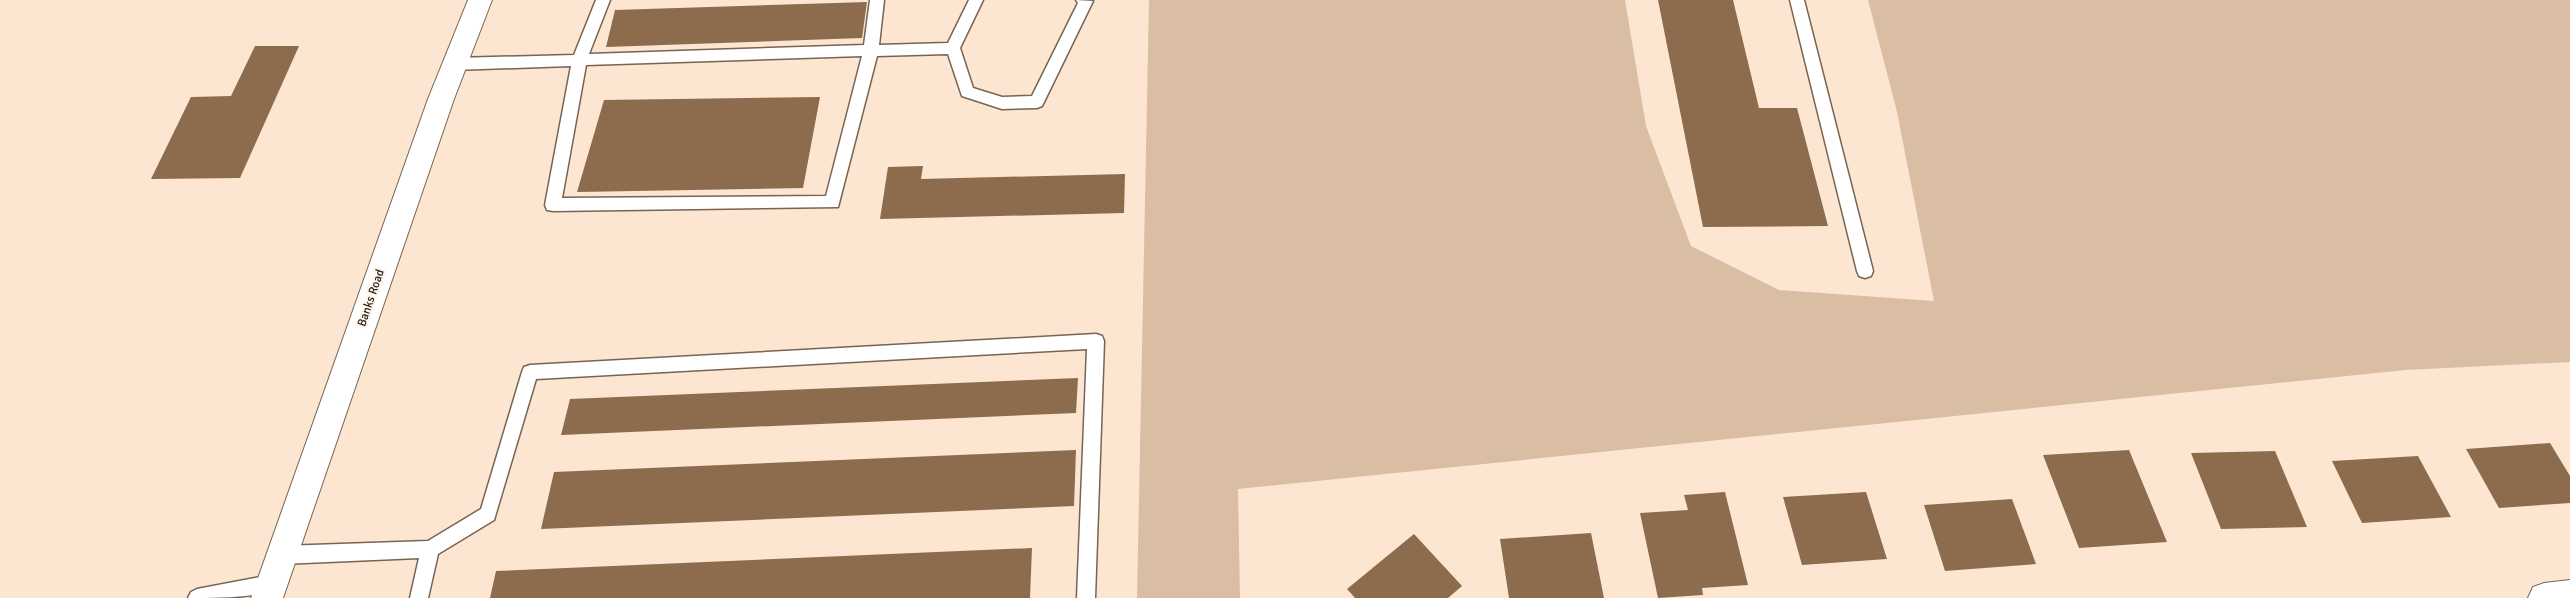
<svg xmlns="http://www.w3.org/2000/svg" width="2570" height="598" viewBox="0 0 2570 598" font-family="Signika,sans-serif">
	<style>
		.green { fill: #dabea4 }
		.building { fill: #8c6c4d }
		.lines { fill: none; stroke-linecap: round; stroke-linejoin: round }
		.service-casing { stroke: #776452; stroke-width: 3 }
		.minor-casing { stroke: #776452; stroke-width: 2 }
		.tertiary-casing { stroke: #776452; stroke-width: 2 }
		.service { fill: #fff; fill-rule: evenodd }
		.minor { fill: #fff; fill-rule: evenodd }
		.tertiary { fill: #fff; fill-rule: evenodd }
		.labels { text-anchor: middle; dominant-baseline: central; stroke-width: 5; stroke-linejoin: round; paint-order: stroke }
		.street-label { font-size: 12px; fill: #282019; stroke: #fff6ee }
	</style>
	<rect width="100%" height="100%" fill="#fce6d1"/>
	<path class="green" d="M1149 0H1625L1646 126 1691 246 1779 290 1934 301 1897 112 1868 0H2570V362L2406 370 1238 489 1240 598H1137Z"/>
	<path class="building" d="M1658 0H1733L1759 108H1797L1828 226 1703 227Z
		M867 2 862 38 606 47 615 10Z
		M255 46H299L240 178 151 179 191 97 231 96Z
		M820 97 803 188 577 192 604 100Z
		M923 166 921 179 1125 174 1124 213 880 219 888 167Z
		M1078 378 1076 413 561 435 570 399Z
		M2550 443 2570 476V503L2499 508 2466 449Z
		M1076 450 1074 506 541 529 554 472Z
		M2129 450 2167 542 2079 548 2043 455Z
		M2275 451 2307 527 2221 529 2191 453Z
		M2418 456 2451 517 2362 523 2332 461Z
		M1725 492 1748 585 1702 588 1703 595 1658 598 1640 513 1688 510 1684 495Z
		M1866 492 1887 559 1802 565 1783 497Z
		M2012 499 2036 564 1945 571 1924 505Z
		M1591 533 1604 598H1509L1500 539Z
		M1414 534 1462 586 1448 598H1355L1347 589Z
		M1032 548 1030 598H490L496 571Z"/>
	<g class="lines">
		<g class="service-casing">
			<path id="service" d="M596 0H610L589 54 864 45 870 0H884L879 45 948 43 969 0H983L960 48 973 88 1002 97 1032 96 1078 3 1076 0 1093 1 1044 102 1042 106 1037 108 1002 109 962 96 948 54 877 56 838 207 553 211 547 210 545 205 571 66 454 70 449 68 447 64 449 60 454 58 574 55ZM862 56 826 196 562 198 586 65Z
				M1790 0H1804L1873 271 1871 276 1865 278 1859 276 1857 271Z
				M1096 334 1102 336 1104 341 1095 598H1077L1087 349 536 379 494 520 438 554 428 598H410L419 558 282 564 276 561 273 555 276 549 282 546 428 541 481 509 522 372 524 367 530 365Z
				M271 575 277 578 280 584 277 590C249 598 217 598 188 598L191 592 197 589Z"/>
		</g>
		<g class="minor-casing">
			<path id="minor" d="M2570 580V598H2528L2533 587 2544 583Z"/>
		</g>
		<g class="tertiary-casing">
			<path id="tertiary" d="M468 0H492L454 99 283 598H251L428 99Z"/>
		</g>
		<use href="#service" class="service"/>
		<use href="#minor" class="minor"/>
		<use href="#tertiary" class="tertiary"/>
	</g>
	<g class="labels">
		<g class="street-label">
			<text transform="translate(371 298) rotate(-71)">Banks Road</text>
		</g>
	</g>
</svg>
